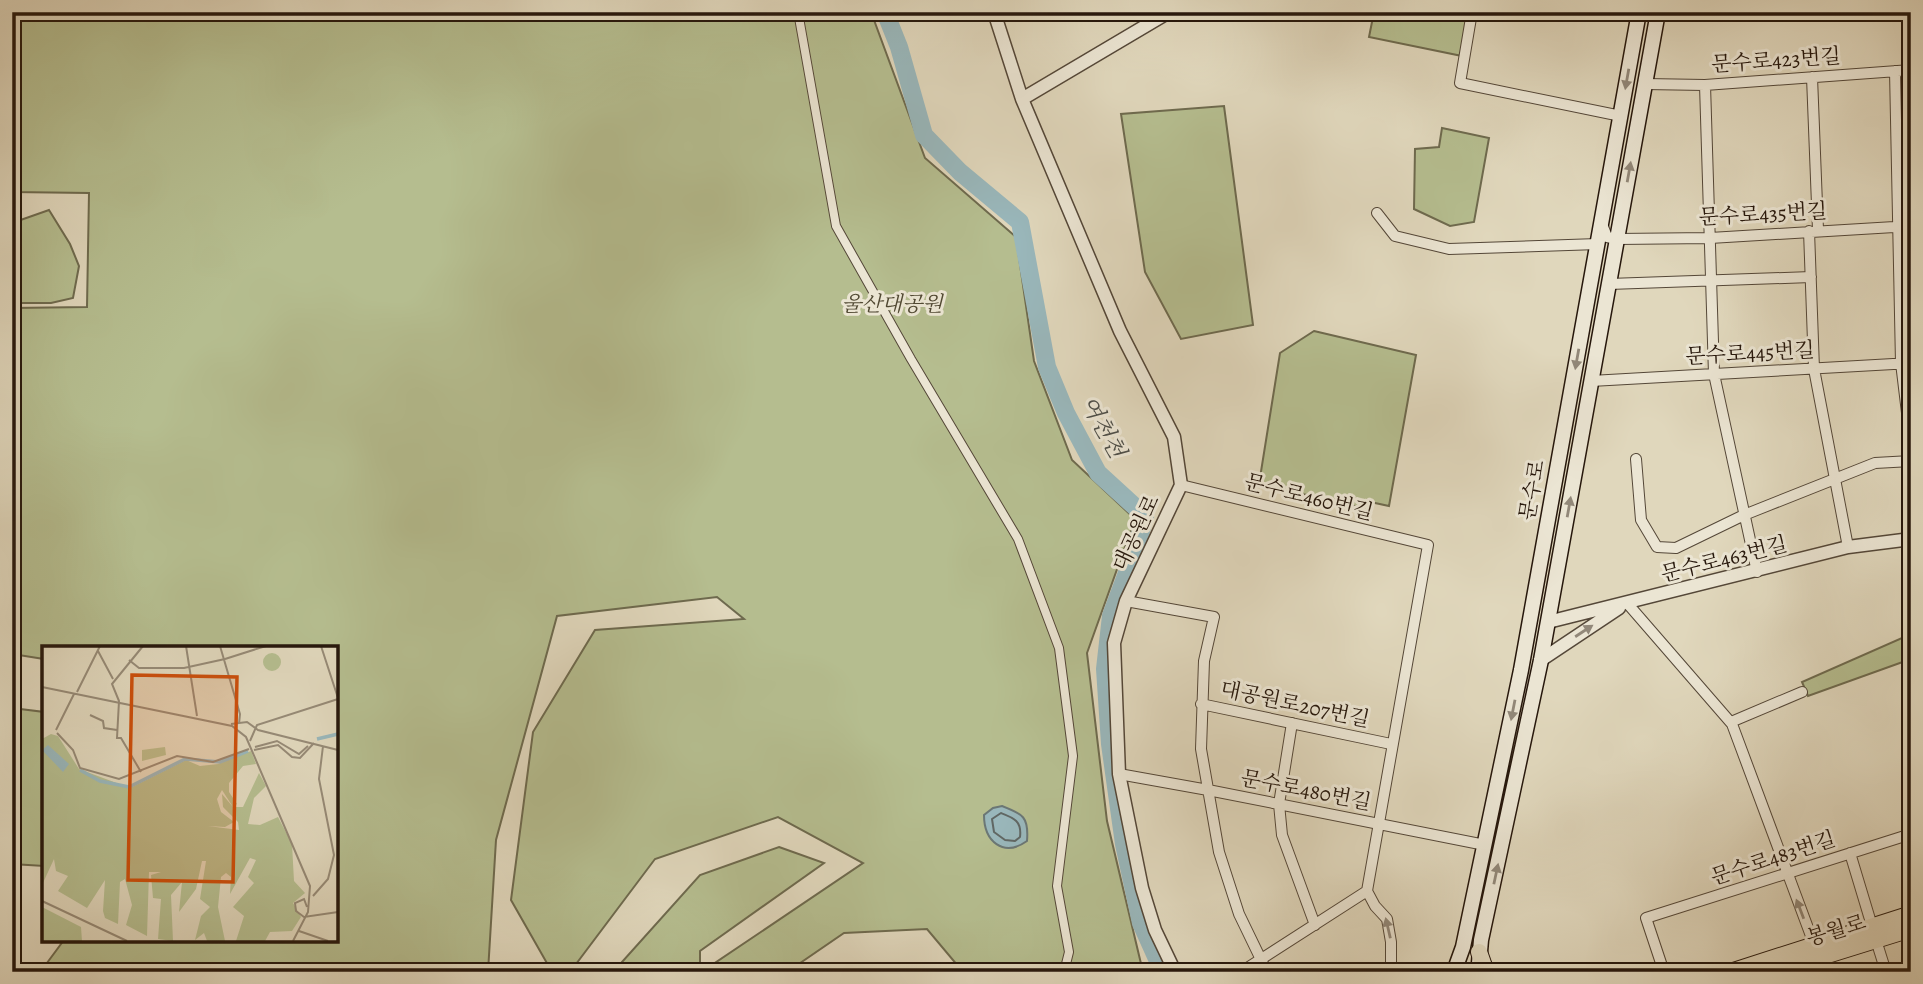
<svg xmlns="http://www.w3.org/2000/svg" width="1923" height="984" viewBox="0 0 1923 984" font-family="Alegreya,'Noto Serif KR',serif">
	<style>
		.green { fill: #b5bd8f; stroke: #6e6a4e; stroke-width: 2 }
		.water { fill: #99b7bb; stroke: #6b7775; stroke-width: 2 }
		.lines { fill: none; stroke-linecap: round; stroke-linejoin: round }
		.shore { stroke: #606764; stroke-width: 2 }
		.river { stroke: #99b7bb; stroke-width: 18 }
		.pedestrian-casing { stroke: #544738; stroke-width: 10 }
		.minor-casing { stroke: #544738; stroke-width: 12 }
		.tertiary-casing { stroke: #544738; stroke-width: 15 }
		.secondary-casing { stroke: #26170c; stroke-width: 17 }
		.primary-casing { stroke: #26170c; stroke-width: 18 }
		.pedestrian { stroke: #ebe5d3; stroke-width: 8 }
		.minor { stroke: #ebe5d3; stroke-width: 10 }
		.tertiary { stroke: #ebe5d3; stroke-width: 12 }
		.secondary { stroke: #ebe5d3; stroke-width: 14 }
		.primary { stroke: #e0d7bc; stroke-width: 16 }
		.oneway { fill: #928879 }
		.labels { text-anchor: middle; dominant-baseline: central; stroke-width: 6; stroke-linejoin: round; paint-order: stroke }
		.street-label { font-size: 21px; fill: #26170c; stroke: #ebe5d3 }
		.park-label { font-size: 21px; font-style: italic; fill: #514933; stroke: #ebe5d3 }
		.water-label { font-size: 23px; font-style: italic; fill: #4e4f49; stroke: #ebe5d3 }
		.inset-river { fill: none; stroke: #99b7bb; stroke-width: 3.5 }
		.inset-road { fill: none; stroke: #968a76; stroke-width: 2 }
		.view { fill: #cb4f0c; fill-opacity: 0.15; stroke: #cb4f0c; stroke-width: 3.5 }
		.inset-edge { fill: none; stroke: #26170c; stroke-width: 3.5 }
	</style>
	<rect width="100%" height="100%" fill="#e0d7bc"/>
	<filter id="stains"><feTurbulence type="fractalNoise" baseFrequency=".00286" numOctaves="4"/><feColorMatrix values="0 0 0 0 .2 0 0 0 0 .09 0 0 0 0 .02 0 0 0 .5 -.17"/></filter>
	<radialGradient id="worn" r=".72"><stop offset=".6" stop-color="#630" stop-opacity="0"/><stop offset="1" stop-color="#630" stop-opacity=".3"/></radialGradient>
	<path class="green" d="M12 12H871L925 158 1016 237 1034 361 1072 460 1135 519 1087 653 1107 821 1143 972H963L927 929 844 933 787 972H707L706 969 863 863 778 817 655 859 570 972H552L511 900 533 732 595 630 744 619 717 597 557 616 496 840 488 972H12V962L44 967 64 940H336V648H44V659L12 654V308L87 307 89 193 12 192Z
		M1374 12H1469L1462 56 1369 37Z
		M1224 106 1253 325 1181 339 1145 272 1121 114Z
		M1442 128 1489 138 1474 222 1450 226 1414 209 1415 149 1439 147Z
		M49 210 70 244 79 266 73 298 51 303H12V223Z
		M1314 331 1416 355 1389 506 1361 500 1359 507 1259 484 1280 353Z
		M1911 634V659L1808 696 1802 682Z
		M12 708 44 712V866L12 864Z
		M779 847 824 863 700 951V972H613L700 875Z"/>
	<path class="water" d="M1002 806C1023 814 1029 817 1027 841 1003 858 984 841 984 815L993 808Z"/>
	<g class="lines">
		<path class="shore" d="M1001 813C1014 818 1022 821 1020 837L1015 841 1005 840 994 832 992 819Z"/>
		<path class="river" d="M885 12 899 47 924 135 960 172 1020 222 1047 367 1066 413 1098 473 1145 516 1137 546 1111 616 1105 669 1110 744 1124 844 1141 923 1163 972"/>
		<g class="pedestrian-casing">
			<path id="pedestrian" d="M798 12 836 226 911 359 1018 539 1059 648 1073 756 1057 886 1069 952 1064 972"/>
		</g>
		<g class="minor-casing">
			<path id="minor" d="M1472 12 1460 83 1621 116
				M1895 71 1901 363 1911 446
				M1812 77 1818 230
				M1645 84 1705 85 1911 70
				M1705 85 1714 374 1757 572
				M1377 213 1395 236 1449 249 1598 244
				M1602 224 1607 237 1617 239 1710 238 1911 226
				M1809 231 1814 369 1848 547
				M1609 284 1811 277
				M1591 381 1911 363
				M1636 459 1641 520 1657 547 1676 548 1744 515 1875 463 1911 461
				M1181 485 1428 545 1367 891 1375 906 1387 919 1391 942V972
				M1126 601 1214 617 1204 661 1201 749 1219 852 1239 914 1267 972
				M1627 603 1732 724 1814 944
				M1201 704 1391 744
				M1731 722 1802 692
				M1292 723 1279 804 1282 835 1315 925
				M1119 774 1208 790 1485 845
				M1850 853 1872 926
				M1876 940 1886 972
				M1820 957 1825 972
				M1241 972 1367 891
				M1664 972 1646 918 1911 834"/>
		</g>
		<g class="tertiary-casing">
			<path id="tertiary" d="M994 12 1022 99 1120 331 1174 437 1181 485 1126 601 1114 643 1119 774 1142 888 1155 930 1175 972
				M1022 99 1169 12
				M1548 622 1848 547 1911 539
				M1541 660 1619 608"/>
		</g>
		<g class="secondary-casing">
			<path id="secondary" d="M1479 963 1481 940 1541 660 1658 12
				M1454 972 1463 947 1521 670 1639 12"/>
		</g>
		<g class="primary-casing">
			<path id="primary" d="M1479 952 1486 972
				M1730 972 1911 914
				M1773 972 1911 929"/>
		</g>
		<use href="#pedestrian" class="pedestrian"/>
		<use href="#minor" class="minor"/>
		<use href="#tertiary" class="tertiary"/>
		<use href="#secondary" class="secondary"/>
		<use href="#primary" class="primary"/>
	</g>
	<defs><path id="oneway-solid" d="M-6-.8H1V-3.2L6.5 0L1 3.2V.8H-6Z" transform="scale(1.75)"/></defs>
	<g class="oneway">
		<use href="#oneway-solid" transform="translate(1627 79) rotate(100)"/>
		<use href="#oneway-solid" transform="translate(1629 172) rotate(-80)"/>
		<use href="#oneway-solid" transform="translate(1577 359) rotate(100)"/>
		<use href="#oneway-solid" transform="translate(1569 507) rotate(-80)"/>
		<use href="#oneway-solid" transform="translate(1584 631) rotate(-33)"/>
		<use href="#oneway-solid" transform="translate(1513 710) rotate(101)"/>
		<use href="#oneway-solid" transform="translate(1496 874) rotate(-78)"/>
		<use href="#oneway-solid" transform="translate(1800 909) rotate(-111)"/>
		<use href="#oneway-solid" transform="translate(1388 928) rotate(-103)"/>
	</g>
	<g class="labels">
		<g class="street-label">
			<text transform="translate(1776 60) rotate(-4)">문수로423번길</text>
			<text transform="translate(1763 214) rotate(-3)">문수로435번길</text>
			<text transform="translate(1750 353) rotate(-3)">문수로445번길</text>
			<text transform="translate(1532 490) rotate(-80)">문수로</text>
			<text transform="translate(1309 497) rotate(14)">문수로460번길</text>
			<text transform="translate(1136 533) rotate(-65)">대공원로</text>
			<text transform="translate(1724 559) rotate(-14)">문수로463번길</text>
			<text transform="translate(1295 704) rotate(12)">대공원로207번길</text>
			<text transform="translate(1306 790) rotate(11)">문수로480번길</text>
			<text transform="translate(1773 858) rotate(-18)">문수로483번길</text>
			<text transform="translate(1836 930) rotate(-17)">봉월로</text>
		</g>
		<g class="park-label">
			<text x="892" y="304">울산대공원</text>
		</g>
		<g class="water-label">
			<text transform="translate(1103 427) rotate(61)">여천천</text>
		</g>
	</g>
	<g transform="translate(42 646)">
		<rect width="296" height="296" fill="#e0d7bc"/>
		<path d="M221 16a9 9 0 1 1 18 0a9 9 0 1 1-18 0ZM9 88 16 90 37 123 88 142 144 114 158 120 176 118 209 105 214 118 201 120 187 137V146L195 158 191 161H201L217 127 224 140 212 152 206 178 218 179 236 171 250 198 252 235 263 247 251 257 259 271 250 285 228 286 223 295H194L202 270 191 261 212 237 206 231 214 214 208 212 188 248 189 231 184 227 179 231 176 261 183 295H165L162 287 153 294 159 270 168 261 158 253 164 215H160L154 243 137 266 140 236 129 249 131 295 116 293 119 253 111 252 109 229 119 226H107L105 290 84 279 90 259 83 233 78 236 76 278 63 272 61 265 63 234 45 262 16 245 26 230 14 225 12 213 0 239V93ZM180 144 191 161 180 148 181 161 196 176 197 184 166 180 183 181 192 176 179 166 175 153ZM123 101 124 109 100 115V104ZM0 261 39 281 40 295H0Z" fill="#b5bd8f" fill-rule="evenodd"/>
		<path d="M6 99 27 118 21 126 0 104Z" fill="#99b7bb"/>
		<path class="inset-river" d="M275 93 296 88M38 124 58 135 87 141 143 113 178 116 206 105"/>
		<path class="inset-road" d="M144 0 155 70M178 0 198 68 197 78M279 0 296 52M56 5 71 33M183 13 224 0M87 14 97 22H142L183 13M0 41 190 80 204 91 268 240 266 266 251 295M35 46 58 0M48 69 61 75 62 82 75 84M189 78 205 76 216 84 296 104M14 84 32 48M15 87 31 104 38 122 77 133 135 110 171 116 207 103M208 95 215 79 296 53M213 101 235 95 257 108 266 100M212 104 236 99 250 111 258 112 272 97M99 126 79 92H75L77 55 70 38 101 0M271 250 286 233 292 209 277 133 281 100M0 255 85 295M265 261 262 253 253 257 254 265 262 271 296 266M257 285 286 295"/>
		<path class="view" d="M90 29 195 31 191 236 86 234Z"/>
		<rect width="296" height="296" class="inset-edge"/>
	</g>
	<rect width="1923" height="984" fill="none" stroke="#e0d7bc" stroke-width="42"/>
	<rect x="14" y="14" width="1895" height="956" fill="none" stroke="#26170c" stroke-width="3.5"/>
	<rect x="21" y="21" width="1881" height="942" fill="none" stroke="#26170c" stroke-width="2"/>
	<rect width="100%" height="100%" filter="url(#stains)"/>
	<rect width="100%" height="100%" fill="url(#worn)"/>
</svg>
